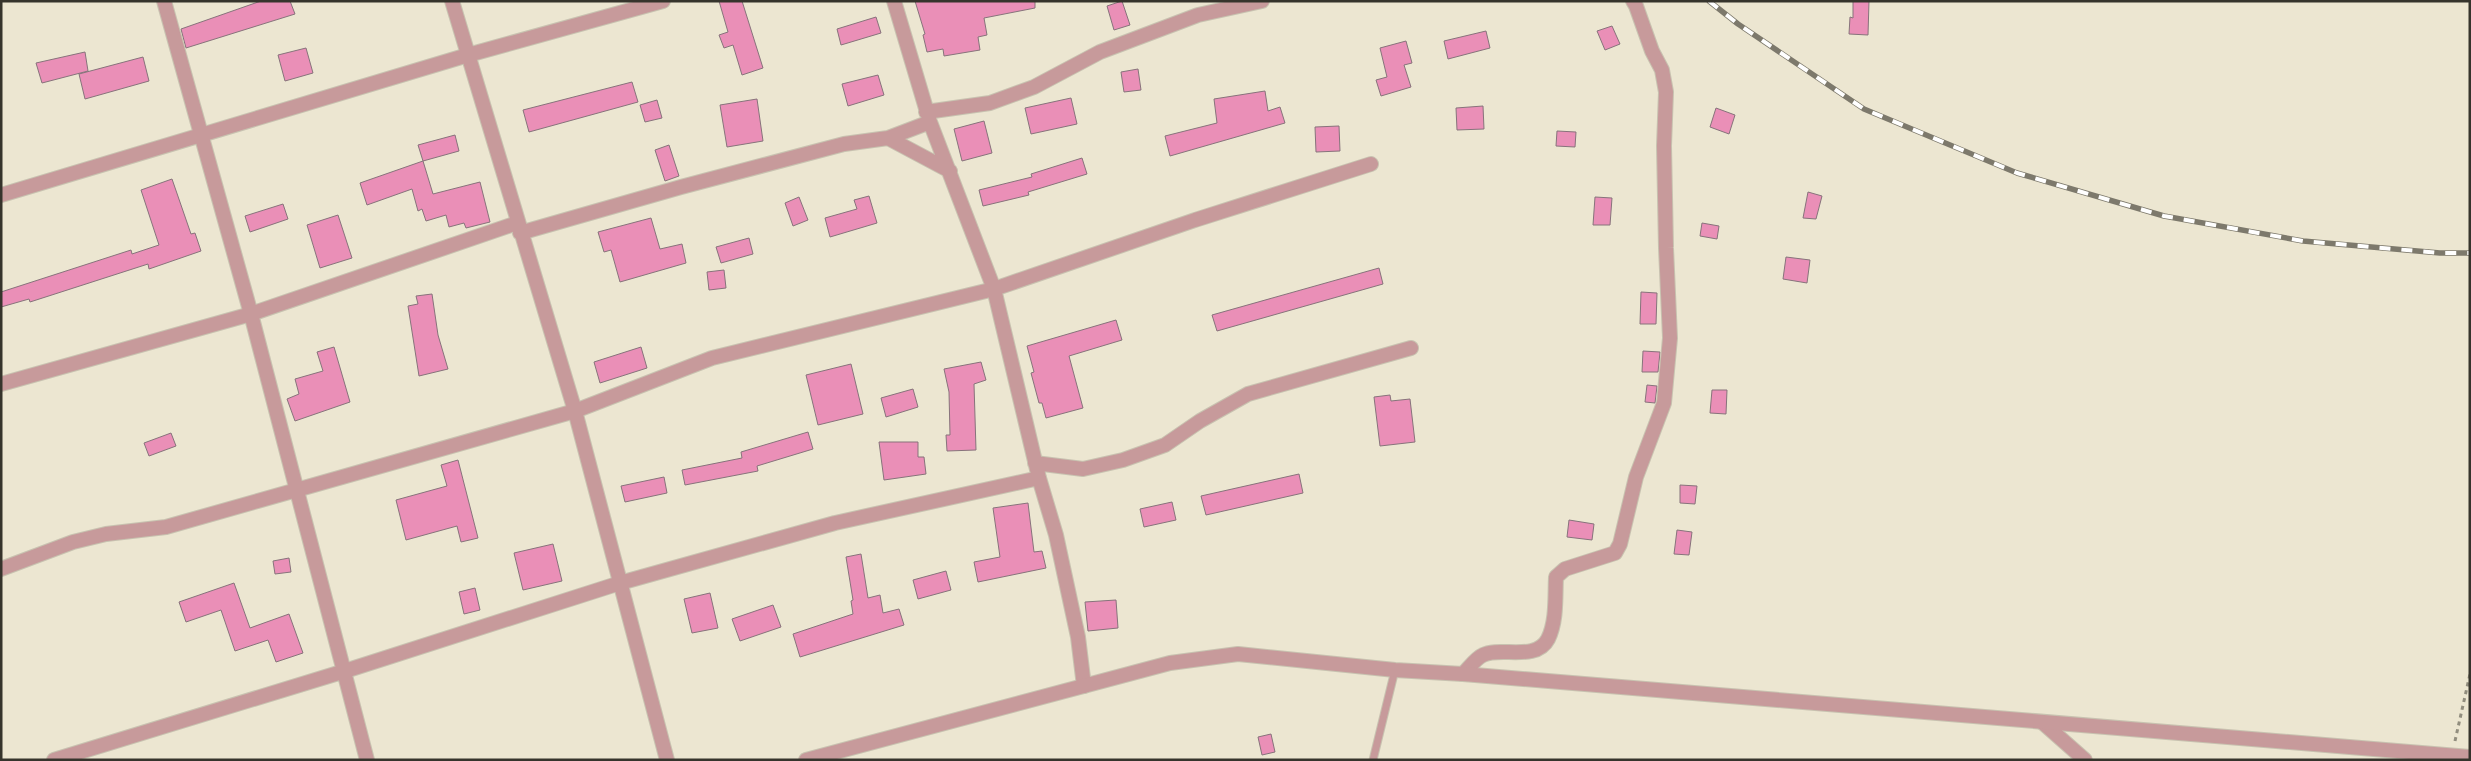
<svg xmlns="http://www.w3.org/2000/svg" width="2471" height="761" viewBox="0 0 2471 761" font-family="'Times New Roman',serif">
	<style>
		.building { fill: #ea8fb7; stroke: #87737b }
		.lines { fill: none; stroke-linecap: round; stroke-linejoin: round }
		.service-casing { stroke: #c8c2b0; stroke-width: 9 }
		.minor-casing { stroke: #c8c2b0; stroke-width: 16 }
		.tertiary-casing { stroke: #c8c2b0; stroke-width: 16 }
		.path { stroke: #918d7e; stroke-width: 3; stroke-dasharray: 4 4; stroke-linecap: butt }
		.service { stroke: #c79a9b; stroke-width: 7 }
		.minor { stroke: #c79a9b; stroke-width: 14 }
		.tertiary { stroke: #c79a9b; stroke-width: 14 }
		.rail-casing { stroke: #7d796c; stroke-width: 5.5 }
		.rail { stroke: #fff; stroke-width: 4; stroke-dasharray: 11; stroke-linecap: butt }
	</style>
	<rect width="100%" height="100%" fill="#ece6d1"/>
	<path class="building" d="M261 1H290L295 14 186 48 181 29Z
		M719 1H742L763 68 742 75 733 45 724 48 719 35 728 32Z
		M915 1H1035V8L984 18 987 35 978 37 980 50 944 56 943 49 927 52 923 35 925 34Z
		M1122 1 1130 25 1114 30 1107 6Z
		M1853 1H1869L1868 35 1849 34 1850 17 1853 18Z
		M876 17 881 33 841 45 837 29Z
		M1612 26 1620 44 1605 50 1597 31Z
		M1486 31 1490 48 1448 59 1444 41Z
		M1406 41 1412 63 1404 65 1411 87 1381 96 1376 80 1387 77 1380 48Z
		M306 48 313 73 285 81 278 55Z
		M85 52 88 71 42 83 36 63Z
		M143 57 149 81 85 99 79 74Z
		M1138 69 1141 90 1124 92 1121 72Z
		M878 75 884 95 848 106 842 84Z
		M632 82 638 102 529 132 523 110Z
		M1265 91 1268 111 1280 107 1285 123 1170 156 1165 136 1217 123 1214 99Z
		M1071 98 1077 124 1031 134 1025 108Z
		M757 99 763 141 727 147 720 105Z
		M657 100 662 118 645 122 640 105Z
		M1483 106 1484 129 1457 130 1456 108Z
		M1716 108 1735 115 1729 134 1710 127Z
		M984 121 992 153 962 161 954 129Z
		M1339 126 1340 151 1316 152 1315 127Z
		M1557 131 1576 132 1575 147 1556 146Z
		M455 135 459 151 423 161 418 145Z
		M669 145 679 176 665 181 655 150Z
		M1082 158 1087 174 1028 192 1029 195 983 206 979 190 1032 177 1031 174Z
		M423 161 433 194 480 182 490 222 466 228 464 223 449 227 446 215 426 221 422 209 418 211 412 189 367 205 360 183Z
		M172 179 191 234 195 233 201 251 149 269 148 264 30 302 29 299 1 307V292L131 250 132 254 159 245 141 190Z
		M1808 192 1822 196 1816 219 1803 218Z
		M869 196 877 223 830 237 825 218 857 209 854 200Z
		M799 197 808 220 793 226 785 203Z
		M1595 197 1612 198 1610 225H1593Z
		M283 204 288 219 250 232 245 216Z
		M338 215 352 258 320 268 307 225Z
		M651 218 660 249 682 244 686 263 620 282 611 250 604 252 598 232Z
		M1702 223 1719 226 1717 239 1700 236Z
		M749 238 753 254 721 263 716 247Z
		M1786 257 1810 260 1807 283 1783 279Z
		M1379 268 1383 284 1217 331 1212 315Z
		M724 270 726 288 709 290 707 272Z
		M1641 292 1657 293 1656 324H1640Z
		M432 294 438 335 448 369 419 376 408 306 418 304 416 296Z
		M1116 320 1122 340 1069 356 1083 408 1046 418 1042 403H1039L1031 373 1034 372 1027 346Z
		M334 347 350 402 295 421 287 399 299 394 295 379 323 371 317 352Z
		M641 347 647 368 600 383 594 362Z
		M1643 351 1660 352 1658 372H1642Z
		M981 362 986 380 974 384 976 450 947 451 946 435H950L949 392 944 369Z
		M851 364 863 414 818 425 806 375Z
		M1647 385 1657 386 1655 403 1645 402Z
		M913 389 918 407 886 417 881 398Z
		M1712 390H1727L1726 414 1710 413Z
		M1390 395 1391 401 1410 399 1415 442 1380 446 1374 397Z
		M808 432 813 449 757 466 758 471 685 485 682 470 742 458 741 452Z
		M171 433 176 446 149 456 144 443Z
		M879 442H918V457H924L926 474 884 480Z
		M458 460 478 538 461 542 457 526 406 540 396 500 447 486 441 465Z
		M1299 474 1303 493 1206 515 1201 496Z
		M664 477 667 493 625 502 621 486Z
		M1680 485 1697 486 1695 504 1680 503Z
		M1172 502 1176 520 1144 527 1140 509Z
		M1028 503 1034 552 1042 551 1046 568 978 582 974 562 1000 557 993 508Z
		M1569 520 1594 524 1592 540 1567 537Z
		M1677 530 1692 532 1689 555 1674 554Z
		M553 544 562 581 523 590 514 553Z
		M861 554 868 598 880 595 883 613 899 609 904 625 800 657 793 634 853 614 851 601 853 600 846 557Z
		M289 558 291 572 275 574 273 561Z
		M946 571 951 590 918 599 913 580Z
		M234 583 250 628 289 614 303 653 276 662 268 640 235 651 221 610 186 622 179 602Z
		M475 588 480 610 464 614 459 592Z
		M710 593 718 628 692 633 684 599Z
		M1116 600 1118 628 1088 631 1085 602Z
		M773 605 781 627 740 641 732 619Z
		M1271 734 1275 752 1262 755 1258 737Z"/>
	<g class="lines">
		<g class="service-casing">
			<path id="service" d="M1373 760 1395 670"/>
		</g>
		<g class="minor-casing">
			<path id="minor" d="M164 1 251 314 367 760
				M452 1 575 411 667 760
				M894 1 930 122 994 289 1039 478 1056 535 1078 637 1084 686
				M926 112 990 103 1034 87 1100 52 1198 15 1262 1
				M888 138 950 171
				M1 195 468 55 663 1
				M520 233 681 187 844 144 888 138 930 122
				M1 384 251 314 517 223
				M1035 463 1083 469 1123 460 1165 445 1200 421 1248 394 1411 348
				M1 569 73 542 106 534 166 527 575 411 712 358 994 289 1195 220 1371 164
				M1463 674C1469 668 1476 658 1483 655 1500 646 1536 662 1548 639 1557 621 1555 596 1556 577L1565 569 1615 553 1620 544 1636 477 1664 403 1670 338 1666 248 1664 146 1666 92 1662 70 1652 51 1636 6 1633 1
				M2042 722 2085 760
				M54 760 345 671 620 583 835 523 1039 478"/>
		</g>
		<g class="tertiary-casing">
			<path id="tertiary" d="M806 760 1170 663 1238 654 1395 670 1463 674 2470 757"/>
		</g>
		<path class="path" d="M2455 741 2470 674"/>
		<use href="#service" class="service"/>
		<use href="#minor" class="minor"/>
		<use href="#tertiary" class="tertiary"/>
		<g class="rail-casing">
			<path id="rail" d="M1709 1 1738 24 1864 109 2017 173 2164 216 2303 241 2440 253H2470"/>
		</g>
		<use href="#rail" class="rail"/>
	</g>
	<rect width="2471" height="761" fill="none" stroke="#36342c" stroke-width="5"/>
</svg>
